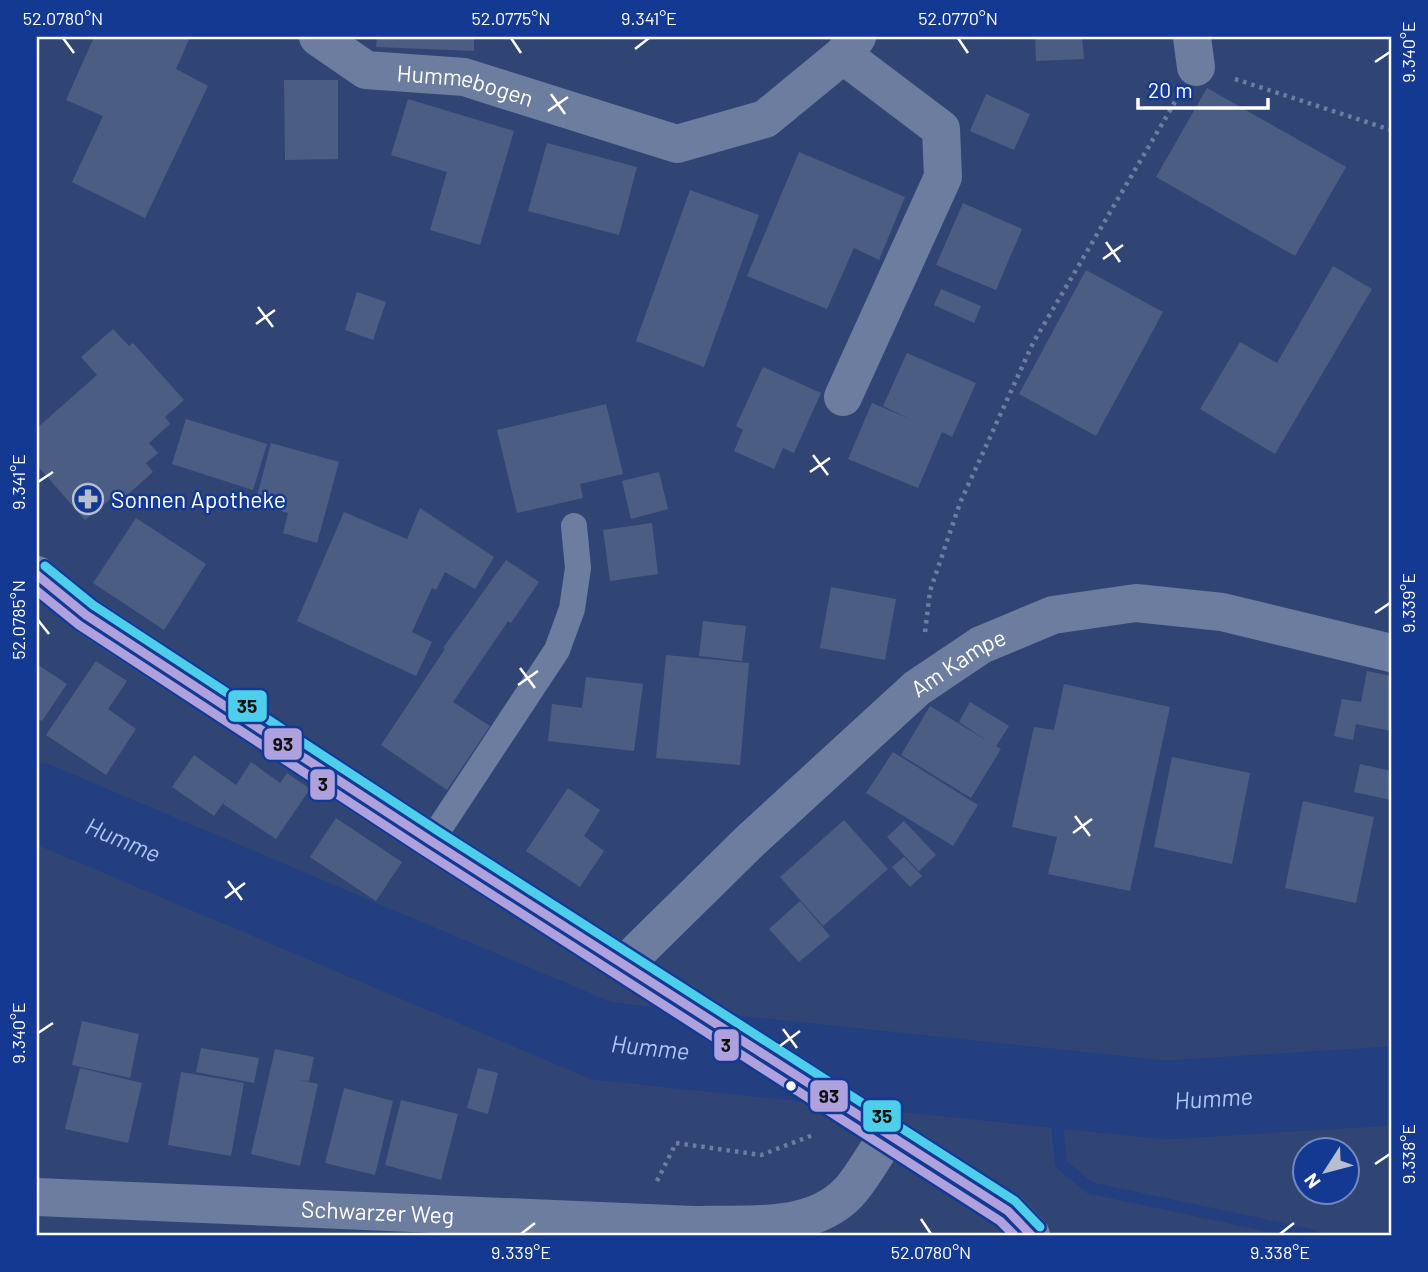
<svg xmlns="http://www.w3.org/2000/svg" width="1428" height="1272" viewBox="0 0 1428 1272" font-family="Barlow,sans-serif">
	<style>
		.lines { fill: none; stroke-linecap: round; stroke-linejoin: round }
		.stream { stroke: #243f80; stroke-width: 12 }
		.river { stroke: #243f80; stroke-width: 79 }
		.building { fill: #4c5d83 }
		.path { stroke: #6d7da0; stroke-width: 4.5; stroke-dasharray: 3.5 5; stroke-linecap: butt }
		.lane { stroke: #6d7da0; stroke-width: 26 }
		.street { stroke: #6d7da0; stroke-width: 38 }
		.secondary { stroke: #7482a4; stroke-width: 38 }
		.bus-1-casing { stroke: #143992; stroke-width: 14 }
		.bus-2-casing { stroke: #143992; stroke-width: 14 }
		.bus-3-casing { stroke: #143992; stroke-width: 14 }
		.bus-1 { stroke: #aea1dd; stroke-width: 9 }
		.bus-2 { stroke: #aea1dd; stroke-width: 9 }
		.bus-3 { stroke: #4dcfeb; stroke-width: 9 }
		.ticks { fill: none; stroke: #fff; stroke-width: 2.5 }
		.bus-dot { fill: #fff; stroke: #143992; stroke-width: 2.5 }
		.labels { text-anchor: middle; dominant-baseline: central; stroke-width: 5; stroke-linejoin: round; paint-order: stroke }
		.street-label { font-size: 23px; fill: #fff; stroke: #143992 }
		.poi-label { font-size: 23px; fill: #fff; stroke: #143992; text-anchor: start }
		.water-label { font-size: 24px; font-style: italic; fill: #adc5f8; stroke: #143992 }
		.line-badge { stroke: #143992; stroke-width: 2.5 }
		.pale-badge-label { font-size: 19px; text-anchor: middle; font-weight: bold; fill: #111 }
		.neatline { fill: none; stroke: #fff; stroke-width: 2.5 }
		.ticks-label { font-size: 18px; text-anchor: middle; fill: #fff }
	</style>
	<rect width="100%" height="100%" fill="#314575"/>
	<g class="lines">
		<path class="stream" d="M1053 1088 1061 1164 1090 1188 1312 1235"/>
		<path class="river" id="s1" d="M37 802 602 1041 1165 1100 1391 1086"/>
	</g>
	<path class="building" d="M94 37H190L176 69 208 86 145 218 72 182 103 116 66 100Z
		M377 37H474V51L376 47Z
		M1035 37H1082L1084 59 1036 61Z
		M284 80H338V159L285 160Z
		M1207 88 1346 167 1295 256 1156 177Z
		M986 94 1030 114 1014 150 970 131Z
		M408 99 514 131 480 245 430 230 447 172 391 155Z
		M547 143 637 167 619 235 528 211Z
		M799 152 905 197 879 260 854 248 827 309 747 276Z
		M690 190 759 215 704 367 636 341Z
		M963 203 1022 229 996 290 936 265Z
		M1333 266 1372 289 1275 454 1200 409 1240 342 1277 363Z
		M1086 270 1163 312 1096 436 1019 394Z
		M941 289 981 306 974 323 934 305Z
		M357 292 386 302 373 340 345 330Z
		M113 329 129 346 133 343 184 400 165 417 170 424 149 443 158 453 146 463 153 472 126 496 121 490 85 520 37 465V428L97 375 81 357Z
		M907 353 976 383 952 437 942 432 918 488 848 459 872 403 910 419 883 406Z
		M763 367 821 393 794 453 783 448 774 469 734 451 743 430 736 426Z
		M606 404 623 474 580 484 583 498 517 513 497 430Z
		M186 419 267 444 253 490 172 464Z
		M271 443 339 462 317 543 283 533 288 513 255 504Z
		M659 472 668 509 631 519 622 481Z
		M420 508 494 557 475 589 445 572 436 590 432 588 412 632 432 642 416 676 297 621 344 512 407 539Z
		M136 518 206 564 164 630 93 583Z
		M652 523 658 574 610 581 603 530Z
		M506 560 539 582 511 623 508 621 453 702 490 726 447 790 381 745 445 649 443 648Z
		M831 587 896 599 885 660 820 648Z
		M703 621 746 626 742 661 699 656Z
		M666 655 749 663 740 765 656 758Z
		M96 661 127 681 108 709 136 729 106 775 46 735Z
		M37 664 67 684 42 721 37 718Z
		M1367 671 1391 676V731L1356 724 1353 740 1334 736 1342 699 1361 702Z
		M586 677 643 684 634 751 548 741 552 704 582 708Z
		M1064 684 1170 707 1130 891 1048 874 1057 837 1012 827 1034 727 1054 730Z
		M970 702 1009 726 996 746 1001 749 971 798 901 755 930 706 989 742 959 722Z
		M893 752 978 805 953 846 866 793Z
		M194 755 236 785 251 762 280 783 287 773 310 789 276 839 223 804 228 796 214 816 172 787Z
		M1172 757 1250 773 1232 864 1154 847Z
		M1360 764 1391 771V800L1354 792Z
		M568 788 600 810 584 836 604 851 580 887 526 851Z
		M1303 801 1374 817 1356 903 1285 888Z
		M336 818 402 862 376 901 310 857Z
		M844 820 888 869 823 926 780 877Z
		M904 821 936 855 919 871 887 837Z
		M904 857 922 876 910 887 892 867Z
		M800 901 830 936 799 962 769 929Z
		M82 1021 139 1034 130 1078 72 1065Z
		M201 1048 259 1058 254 1083 196 1072Z
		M275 1049 314 1057 309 1081 300 1080 318 1084 300 1166 251 1154Z
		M80 1068 142 1083 128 1143 65 1129Z
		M478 1068 498 1073 488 1114 467 1108Z
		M181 1072 244 1083 231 1156 168 1145Z
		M344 1088 393 1101 375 1175 325 1163Z
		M401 1100 458 1114 441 1180 385 1165Z"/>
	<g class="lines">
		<path class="path" d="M1235 79 1391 130
			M925 632 930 591 960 503 1033 343 1175 102
			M657 1181 676 1143 761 1155 813 1135"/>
		<path class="lane" d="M431 841 557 650 572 609 578 568 574 526"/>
		<g class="street">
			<path id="s2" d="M318 37 366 70 464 77 677 144 765 119 843 55 857 37"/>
			<path d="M1192 37 1196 67"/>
			<path d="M843 55 941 129 943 177 843 397"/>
			<path id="s3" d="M624 965 749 842 917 688 981 645 1053 615 1136 603 1222 612 1391 653"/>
			<path id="s4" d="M37 1197 693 1225C744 1223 811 1233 849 1192 864 1175 876 1152 889 1133"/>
		</g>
		<path class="secondary" d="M37 575 86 615 431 841 1008 1211 1031 1235"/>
		<g class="bus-1-casing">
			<path id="bus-1" d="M37 575 86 615 431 841 1008 1211 1031 1235"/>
		</g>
		<g class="bus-2-casing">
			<path id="bus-2" d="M37 591 79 625 424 851 1000 1221 1014 1235"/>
		</g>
		<g class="bus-3-casing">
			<path id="bus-3" d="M45 566 93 605 438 831 1015 1201 1040 1227"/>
		</g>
		<use href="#bus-1" class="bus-1"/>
		<use href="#bus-2" class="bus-2"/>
		<use href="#bus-3" class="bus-3"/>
	</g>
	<path class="ticks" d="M63 38 74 53M511 38 521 53M958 38 968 53M635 49 649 38M1375 62 1390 52M551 94 565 114M548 111 568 97M1106 242 1120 262M1103 259 1123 245M258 307 273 327M256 324 275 310M813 455 828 475M810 472 830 458M38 482 53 472M1375 613 1390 603M38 620 49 634M520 668 535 688M518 685 538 671M1075 816 1090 836M1073 833 1092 819M228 881 242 900M225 898 245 883M783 1029 797 1048M38 1033 53 1023M780 1046 800 1031M1375 1164 1390 1154M921 1219 931 1234M521 1234 535 1223M1280 1234 1294 1223"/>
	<defs>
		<g id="pharmacy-ring" transform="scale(1.575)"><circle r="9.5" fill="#143992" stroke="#b7becf" stroke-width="1.5"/><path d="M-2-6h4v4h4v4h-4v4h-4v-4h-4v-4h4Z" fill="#b7becf"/></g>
	</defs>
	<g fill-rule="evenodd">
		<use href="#pharmacy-ring" x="88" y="499"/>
	</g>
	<circle class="bus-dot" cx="791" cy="1086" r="6"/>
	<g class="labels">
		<g class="street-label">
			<text stroke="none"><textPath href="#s2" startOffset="159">Hummebogen</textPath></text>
			<text stroke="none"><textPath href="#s3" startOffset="452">Am Kampe</textPath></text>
			<text stroke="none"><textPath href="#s4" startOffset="341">Schwarzer Weg</textPath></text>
		</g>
		<g class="poi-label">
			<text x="111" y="499">Sonnen Apotheke</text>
		</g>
		<g class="water-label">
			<text stroke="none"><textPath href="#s1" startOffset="94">Humme</textPath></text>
			<text stroke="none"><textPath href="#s1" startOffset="662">Humme</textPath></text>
			<text stroke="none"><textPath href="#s1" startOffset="1228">Humme</textPath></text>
		</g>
	</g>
	<g class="line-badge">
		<rect x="227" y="689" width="41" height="34" rx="7" fill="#4dcfeb"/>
		<rect x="263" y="727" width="40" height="34" rx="7" fill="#aea1dd"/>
		<rect x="309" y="768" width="27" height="33" rx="7" fill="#aea1dd"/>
		<rect x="713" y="1028" width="27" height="34" rx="7" fill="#aea1dd"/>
		<rect x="809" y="1079" width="40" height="34" rx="7" fill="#aea1dd"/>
		<rect x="862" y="1099" width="40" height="34" rx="7" fill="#4dcfeb"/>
	</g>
	<g class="pale-badge-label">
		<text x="247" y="713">35</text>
		<text x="283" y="751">93</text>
		<text x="323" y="791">3</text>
		<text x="726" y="1052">3</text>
		<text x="829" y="1103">93</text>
		<text x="882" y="1123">35</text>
	</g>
	<rect width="1428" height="1272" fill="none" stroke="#143992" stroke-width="77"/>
	<g transform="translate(1326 1171) rotate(234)"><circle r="33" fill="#143992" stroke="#7288be" stroke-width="2"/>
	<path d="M0-5L12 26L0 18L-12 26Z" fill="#b7becf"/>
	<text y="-10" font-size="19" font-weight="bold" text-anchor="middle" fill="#ffffff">N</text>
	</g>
	<path d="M1138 98v10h130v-10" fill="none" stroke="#ffffff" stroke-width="3.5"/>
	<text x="1148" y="98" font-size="21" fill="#ffffff" stroke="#143992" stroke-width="5" paint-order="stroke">20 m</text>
	<rect x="38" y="38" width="1352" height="1196" class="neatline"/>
	<g class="ticks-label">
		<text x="63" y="25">52.0780°N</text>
		<text x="511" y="25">52.0775°N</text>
		<text x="649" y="25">9.341°E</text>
		<text x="958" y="25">52.0770°N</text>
		<text transform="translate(1409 52) rotate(-90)" y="6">9.340°E</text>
		<text transform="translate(19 482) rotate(-90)" y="6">9.341°E</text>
		<text transform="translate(1409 603) rotate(-90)" y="6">9.339°E</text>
		<text transform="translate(19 620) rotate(-90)" y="6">52.0785°N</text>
		<text transform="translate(19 1033) rotate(-90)" y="6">9.340°E</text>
		<text transform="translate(1409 1154) rotate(-90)" y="6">9.338°E</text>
		<text x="521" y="1259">9.339°E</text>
		<text x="931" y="1259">52.0780°N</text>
		<text x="1280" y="1259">9.338°E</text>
	</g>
</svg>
